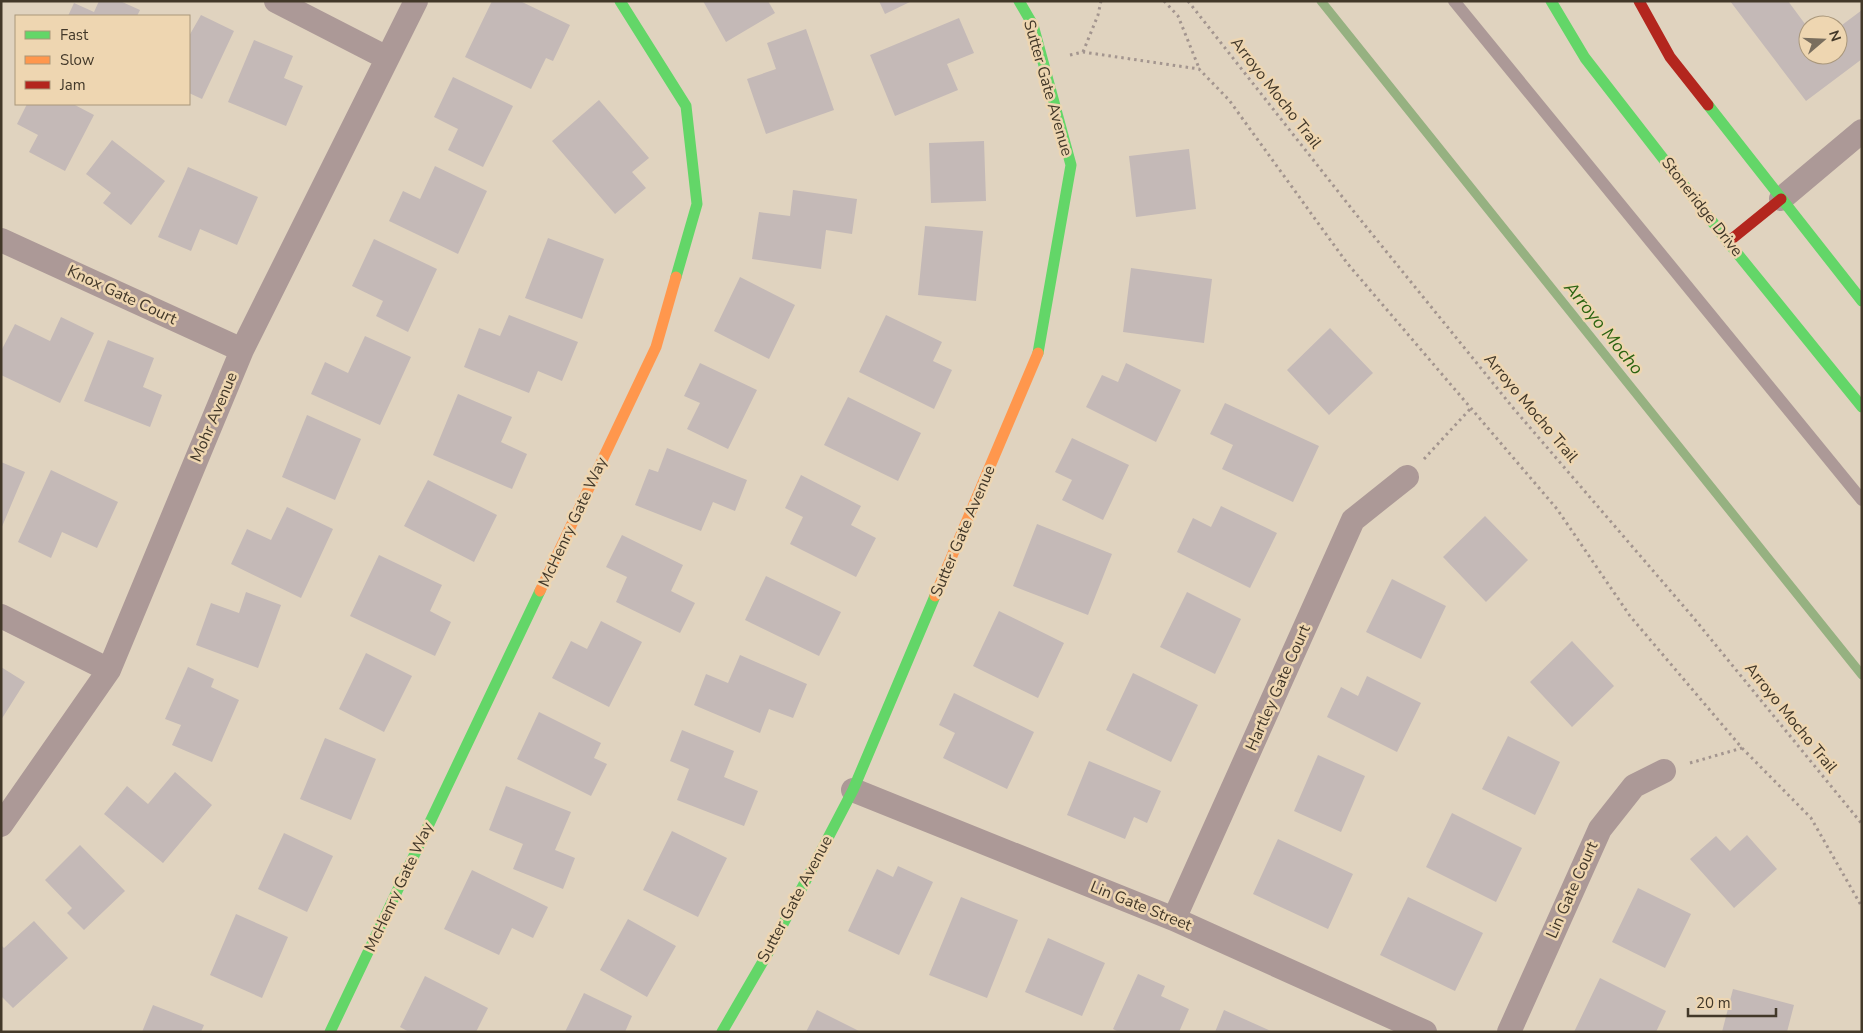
<svg xmlns="http://www.w3.org/2000/svg" width="1863" height="1033" viewBox="0 0 1863 1033" font-family="'Nunito Sans',sans-serif">
	<style>
		.lines { fill: none; stroke-linecap: round; stroke-linejoin: round }
		.stream { stroke: #96b181; stroke-width: 9 }
		.building { fill: #c4b9b7 }
		.path { stroke: #a3958f; stroke-width: 3; stroke-dasharray: 2.5 4; stroke-linecap: butt }
		.lane { stroke: #ac9997; stroke-width: 12 }
		.street { stroke: #ac9997; stroke-width: 24 }
		.fast { stroke: #63d668; stroke-width: 11 }
		.slow { stroke: #ff974d; stroke-width: 11 }
		.jam { stroke: #b3261e; stroke-width: 11 }
		.labels { text-anchor: middle; dominant-baseline: central; stroke-width: 5; stroke-linejoin: round; paint-order: stroke }
		.street-label { font-size: 16px; fill: #423829; stroke: #eed6b1 }
		.water-label { font-size: 18px; font-style: italic; fill: #2c6411; stroke: #eed6b1 }
	</style>
	<rect width="100%" height="100%" fill="#e0d3bf"/>
	<g class="lines">
		<path class="stream" d="M1321 1 1862 675"/>
	</g>
	<path class="building" d="M99 1H120L140 10 137 16H68L74 3 94 12Z
		M492 1H520L570 25 553 61 546 58 531 89 465 57Z
		M703 1H768L775 13 726 42Z
		M879 1H912L885 14Z
		M1730 1H1788L1808 28V55H1838V28L1862 10V59L1806 101Z
		M201 15 234 31 202 99 189 93V36Z
		M959 18 974 53 947 64 958 90 895 116 870 55Z
		M806 29 834 110 766 134 747 79 776 69 767 43Z
		M254 40 293 56 284 78 303 86 286 126 228 102Z
		M453 77 513 106 483 167 448 150 458 129 434 117Z
		M599 100 649 158 632 172 646 188 615 214 552 141Z
		M27 104H73L94 115 65 171 29 152 38 135 17 124Z
		M112 140 165 181 131 225 103 203 111 193 86 174Z
		M984 141 986 201 931 203 929 143Z
		M1189 149 1196 209 1136 217 1129 156Z
		M435 166 487 191 458 254 389 221 403 191 420 199Z
		M188 167 258 197 237 245 200 229 191 251 158 237Z
		M793 190 857 199 852 234 826 230 821 269 752 259 759 212 790 216Z
		M925 226 983 231 976 301 918 295Z
		M548 238 604 259 582 319 525 298Z
		M374 239 437 269 408 332 376 316 383 301 352 286Z
		M1131 268 1212 279 1204 343 1123 332Z
		M740 277 795 305 769 359 714 331Z
		M509 315 578 342 562 381 538 371 529 393 464 367 479 328 500 336Z
		M886 315 942 342 933 361 952 370 934 409 859 372Z
		M61 317 94 333 60 403 1 375V351L15 324 50 341Z
		M1330 328 1373 373 1329 415 1287 370Z
		M365 336 411 357 380 425 311 394 325 362 348 373Z
		M108 340 154 358 143 387 162 395 150 427 84 401Z
		M700 363 757 390 728 449 687 429 700 403 684 396Z
		M1126 363 1181 390 1156 442 1086 407 1102 375 1118 382Z
		M458 394 512 417 501 442 527 454 512 489 433 455Z
		M848 397 921 433 898 481 824 445Z
		M1225 403 1319 446 1293 502 1222 469 1233 445 1210 434Z
		M307 415 361 439 335 500 282 477Z
		M1072 438 1129 465 1103 520 1062 500 1072 480 1055 472Z
		M667 448 747 480 735 511 713 502 701 531 635 505 649 469 658 472Z
		M1 462 25 472 1 529Z
		M51 470 118 502 97 548 62 532 51 558 18 542Z
		M801 475 861 506 851 525 876 538 856 577 790 544 803 517 785 508Z
		M428 480 497 515 474 562 404 526Z
		M1221 506 1277 533 1250 588 1177 552 1193 518 1211 527Z
		M287 507 333 529 301 598 231 564 247 529 271 540Z
		M1485 516 1528 560 1486 602 1443 557Z
		M1037 524 1112 554 1088 615 1013 586Z
		M622 535 683 565 671 591 695 603 680 633 616 602 627 577 606 567Z
		M379 555 442 585 430 611 451 622 435 656 350 616Z
		M766 576 841 612 819 656 745 620Z
		M1392 579 1446 606 1421 659 1366 632Z
		M246 592 281 605 258 668 196 645 211 603 239 613Z
		M1187 592 1241 619 1215 674 1160 647Z
		M999 611 1064 643 1038 698 973 666Z
		M601 621 642 642 609 707 552 678 571 641 587 649Z
		M1572 641 1614 686 1572 727 1530 682Z
		M366 653 412 676 384 732 339 709Z
		M740 655 807 684 793 718 769 709 760 733 694 705 706 674 728 683Z
		M1 667 25 682 1 720Z
		M188 667 214 679 211 687 239 700 212 762 172 745 181 725 165 719Z
		M1133 673 1198 705 1171 762 1106 730Z
		M1367 676 1421 703 1397 752 1327 717 1341 687 1358 696Z
		M954 693 1034 732 1007 789 943 758 955 733 939 725Z
		M539 712 601 743 594 758 607 764 591 796 517 759Z
		M682 730 734 751 724 777 758 791 744 826 677 800 689 769 670 761Z
		M1508 736 1560 762 1535 815 1482 789Z
		M325 738 376 759 351 820 300 799Z
		M1318 755 1365 776 1341 832 1294 811Z
		M1089 761 1161 791 1147 823 1134 817 1125 839 1067 815Z
		M175 772 212 805 163 863 104 814 127 786 148 804Z
		M506 786 571 812 555 850 575 858 563 889 513 869 523 844 489 830Z
		M1452 813 1522 848 1496 902 1426 867Z
		M672 831 727 858 698 917 643 890Z
		M284 833 333 856 307 912 258 889Z
		M1747 835 1777 869 1734 908 1690 859 1716 836 1730 851Z
		M1278 839 1353 874 1328 929 1253 894Z
		M80 845 125 891 84 930 67 913 72 908 45 880Z
		M898 866 933 882 899 955 848 931 877 869 893 877Z
		M472 870 548 907 533 938 512 928 499 955 444 929Z
		M1638 888 1691 914 1665 968 1612 942Z
		M961 897 1018 920 987 998 929 975Z
		M1408 897 1483 933 1455 991 1380 955Z
		M236 914 288 937 262 998 210 975Z
		M628 919 676 946 647 997 600 970Z
		M34 921 68 958 13 1008 1 996V945L4 948Z
		M1048 938 1105 963 1082 1016 1025 992Z
		M1138 974 1165 986 1161 996 1189 1009 1179 1032H1119L1113 1029Z
		M425 976 488 1008 476 1032H409L400 1027Z
		M1600 978 1666 1011 1656 1032H1574Z
		M1733 989 1794 1005 1787 1032H1722Z
		M584 993 632 1016 625 1032H565Z
		M153 1005 204 1025 201 1032H142Z
		M817 1010 861 1032H806Z
		M1224 1010 1273 1032H1215Z"/>
	<g class="lines">
		<path class="path" d="M1164 1 1178 16 1199 68
			M1188 1 1355 213 1514 409 1692 616 1862 824
			M1083 52 1098 15 1101 1
			M1070 55 1083 52 1199 69 1229 100 1347 263 1557 509 1630 616 1742 748 1811 818 1862 907
			M1424 459 1471 408
			M1690 763 1742 748"/>
		<path class="lane" d="M1454 1 1862 500"/>
		<path class="street" d="M276 1 387 58
			M1781 199 1862 131
			M1 240 242 350
			M1 616 109 670
			M853 790 1174 919 1425 1032
			M1 825 109 670 242 350 416 1
			M1174 919 1353 520 1407 477
			M1509 1032 1600 829 1634 786 1664 771"/>
		<path class="fast" d="M620 1 686 106 697 204 676 277
			M1019 1 1033 25 1071 165 1038 353
			M1551 1 1585 58 1728 242 1862 407
			M1708 105 1862 301
			M330 1032 540 591
			M722 1032 769 951 853 790 935 596"/>
		<path class="slow" d="M540 591 656 347 676 277
			M935 596 1038 353"/>
		<path class="jam" d="M1639 1 1670 57 1708 105
			M1728 242 1781 199"/>
	</g>
	<g class="labels">
		<g class="street-label">
			<text transform="translate(1048 88) rotate(74)">Sutter Gate Avenue</text>
			<text transform="translate(1276 93) rotate(52)">Arroyo Mocho Trail</text>
			<text transform="translate(1702 207) rotate(52)">Stoneridge Drive</text>
			<text transform="translate(122 295) rotate(25)">Knox Gate Court</text>
			<text transform="translate(1531 408) rotate(50)">Arroyo Mocho Trail</text>
			<text transform="translate(214 417) rotate(-67)">Mohr Avenue</text>
			<text transform="translate(573 522) rotate(-65)">McHenry Gate Way</text>
			<text transform="translate(963 531) rotate(-67)">Sutter Gate Avenue</text>
			<text transform="translate(1278 688) rotate(-66)">Hartley Gate Court</text>
			<text transform="translate(1791 718) rotate(51)">Arroyo Mocho Trail</text>
			<text transform="translate(399 887) rotate(-65)">McHenry Gate Way</text>
			<text transform="translate(1572 890) rotate(-66)">Lin Gate Court</text>
			<text transform="translate(795 899) rotate(-62)">Sutter Gate Avenue</text>
			<text transform="translate(1141 906) rotate(22)">Lin Gate Street</text>
		</g>
		<g class="water-label">
			<text transform="translate(1604 328) rotate(51)">Arroyo Mocho</text>
		</g>
	</g>
	<rect width="1863" height="1033" fill="none" stroke="#423829" stroke-width="5"/>
	<rect x="15" y="15" width="175" height="90" fill="#eed6b1" stroke="#a9977b"/>
	<rect x="25" y="31" width="25" height="8" fill="#63d668" stroke="#a9977b"/>
	<text x="60" y="40" font-size="15" fill="#423829">Fast</text>
	<rect x="25" y="56" width="25" height="8" fill="#ff974d" stroke="#a9977b"/>
	<text x="60" y="65" font-size="15" fill="#423829">Slow</text>
	<rect x="25" y="81" width="25" height="8" fill="#b3261e" stroke="#a9977b"/>
	<text x="60" y="90" font-size="15" fill="#423829">Jam</text>
	<g transform="translate(1823 40) rotate(71)"><circle r="24" fill="#eed6b1" stroke="#a9977b"/>
	<path d="M0-4L9 19L0 12L-9 19Z" fill="#796e5e"/>
	<text y="-8" font-size="14" font-weight="bold" text-anchor="middle" fill="#423829">N</text>
	</g>
	<path d="M1688 1008v8h88v-8" fill="none" stroke="#423829" stroke-width="2.5"/>
	<text x="1696" y="1008" font-size="15" fill="#423829" stroke="#eed6b1" stroke-width="4" paint-order="stroke">20 m</text>
</svg>
